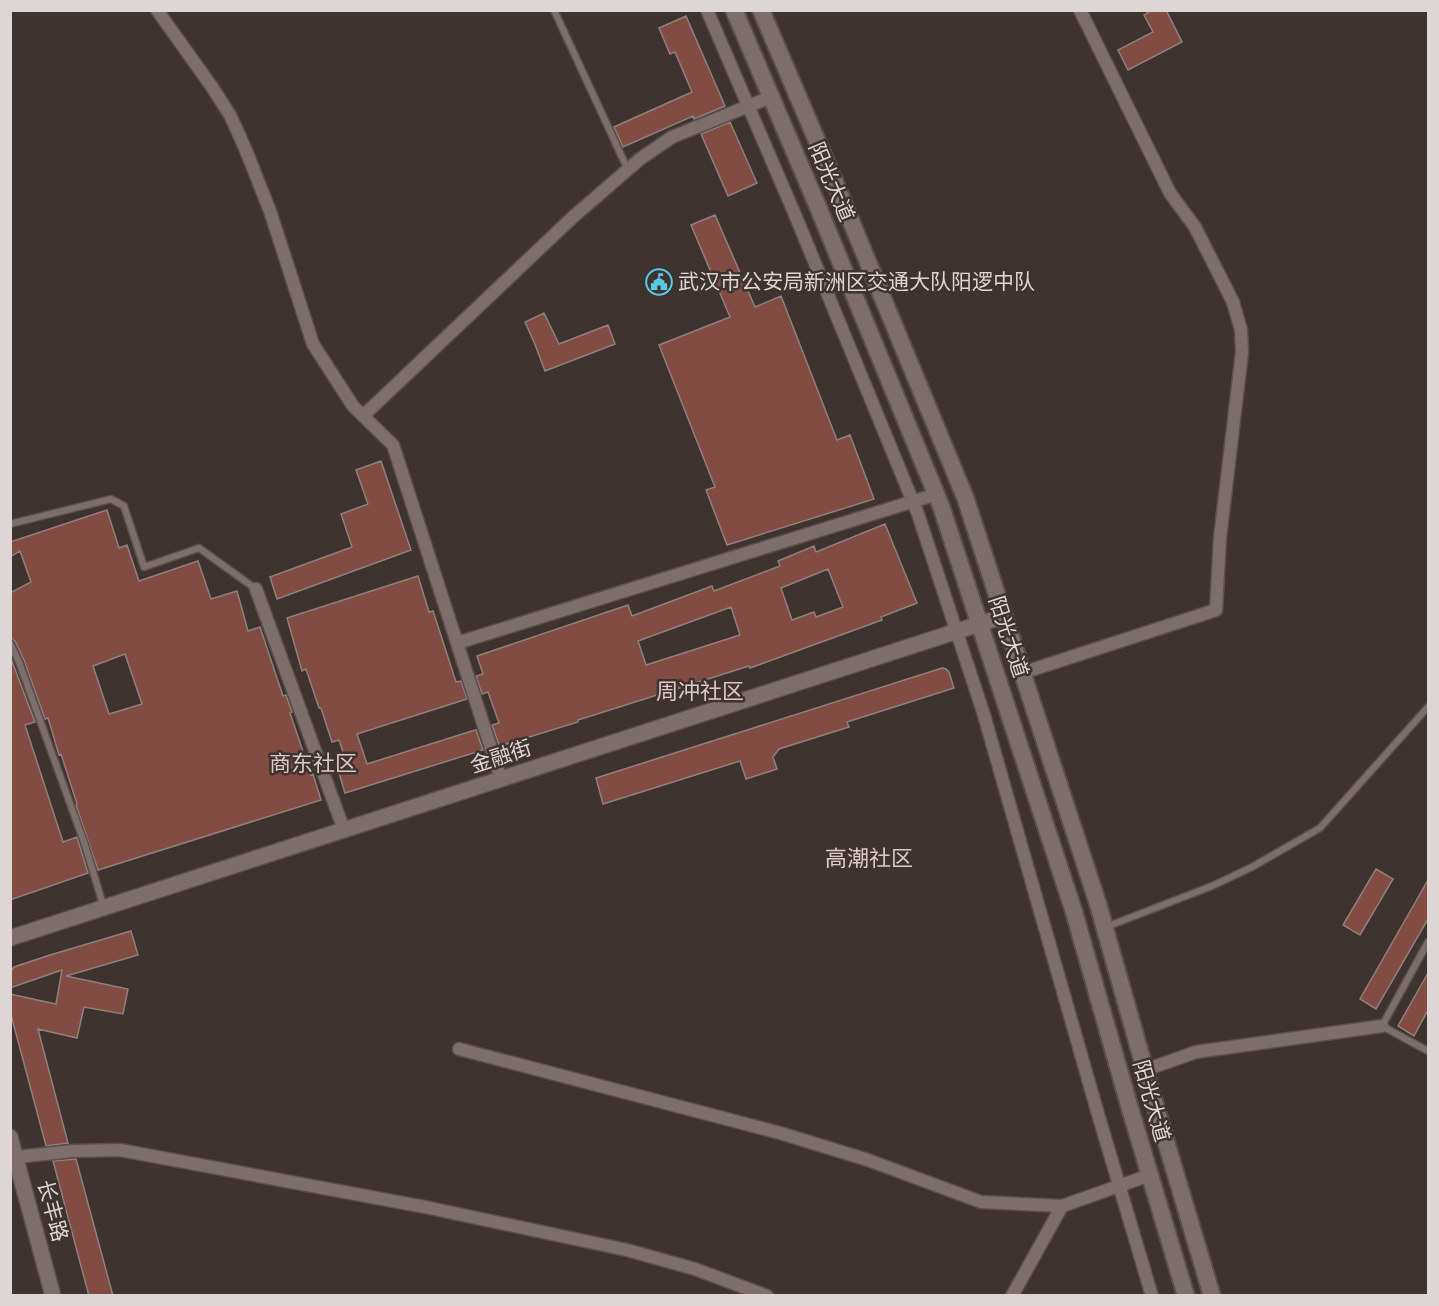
<svg xmlns="http://www.w3.org/2000/svg" width="1439" height="1306" viewBox="0 0 1439 1306" font-family="'Alegreya Sans','Noto Sans SC',sans-serif">
	<style>
		.building { fill: #824c43; stroke: #8e7f7c; stroke-width: 1.5; fill-rule: evenodd }
		.lines { fill: none; stroke-linecap: round; stroke-linejoin: round }
		.service-casing { stroke: #5a4f4d; stroke-width: 9 }
		.minor-casing { stroke: #5a4f4d; stroke-width: 15 }
		.tertiary-casing { stroke: #5a4f4d; stroke-width: 18 }
		.secondary-casing { stroke: #5a4f4d; stroke-width: 20 }
		.service { stroke: #7d6e6b; stroke-width: 6 }
		.minor { stroke: #7d6e6b; stroke-width: 12 }
		.tertiary { stroke: #7d6e6b; stroke-width: 15 }
		.secondary { stroke: #7d6e6b; stroke-width: 16 }
		.labels { text-anchor: middle; dominant-baseline: central; stroke-width: 5; stroke-linejoin: round; paint-order: stroke }
		.street-label { font-size: 21px; fill: #ded6d4; stroke: #3f3330 }
		.poi-label { font-size: 21px; fill: #ded6d4; stroke: #3f3330; text-anchor: start }
		.neighbourhood-label { font-size: 22px; fill: #dbcac8; stroke: #3f3330 }
	</style>
	<rect width="100%" height="100%" fill="#3f3330"/>
	<path class="building" d="M1152 10H1166L1182 42 1128 70 1118 50 1153 32 1144 15Z
		M686 16 725 106 694 119 693 116 623 147 614 127 692 92 675 52 670 54 659 28Z
		M730 122 757 183 728 196 701 134Z
		M715 215 755 307 781 296 837 440 850 435 874 499 727 545 706 490 715 487 659 345 730 317 691 225Z
		M544 313 559 344 608 325 615 344 545 371 534 342 525 322Z
		M381 461 411 550 277 599 270 577 352 547 341 514 368 504 356 470Z
		M107 510 119 548 127 545 139 581 198 561 211 599 237 591 248 631 260 627 283 696 286 695 292 712 290 713 311 775 313 774 321 800 98 870 76 805 77 804 61 754 59 755 48 718 45 719 24 660 15 641 10 638V593L31 582 20 551 10 557V542ZM125 654 142 704 109 714 93 666Z
		M885 524 917 603 881 617 882 620 750 668 749 666 578 720V722L503 745 502 743 499 745 492 725 499 723 488 692 482 694 476 676 483 674 477 656 628 605 632 616 712 586 714 591 780 566 778 561 814 546 816 552ZM828 569 843 607 816 617 814 612 792 620 781 588ZM731 607 740 635 646 665 638 641Z
		M418 576 429 612 433 611 456 682 461 681 467 699 357 734 367 764 475 730H476L483 750 345 793 339 773 349 770 339 740 332 742 321 708H319L306 669 302 671 287 618Z
		M10 656 35 722 25 725 63 842 77 837 88 873 10 900Z
		M942 668 946 669 949 672 954 688 847 722 849 727 779 749 773 757 777 769 746 779 740 761 603 804 596 778Z
		M1376 869 1393 879 1360 935 1343 925Z
		M1428 880V919L1376 1009 1360 999Z
		M131 931 138 955 66 976 128 989 123 1014 84 1007 77 1038 38 1029 68 1143 46 1146 10 1011V994L56 1004 62 970 10 988V972L14 967 50 955Z
		M1428 973V1010L1414 1036 1398 1026Z
		M76 1159 113 1296H89L53 1161Z"/>
	<g class="lines">
		<g class="service-casing">
			<path id="service" d="M554 10 628 170
				M10 524 111 499 124 506 144 567 199 548 256 589
				M10 643 19 662 85 845 104 908
				M1106 927 1212 886 1252 867 1320 828 1428 707
				M1428 942 1382 1026 1428 1051"/>
		</g>
		<g class="minor-casing">
			<path id="minor" d="M157 10 212 87 230 115 245 148 270 211 313 344 353 406 393 445 501 779
				M707 10 796 217 918 514 984 715 1098 1114 1152 1296
				M363 416 573 217 640 159 672 137 771 97
				M256 589 344 830
				M457 643 937 494
				M1022 673 1216 610 1220 538 1242 352 1241 330 1233 302 1195 227 1170 193 1080 10
				M459 1049 780 1133 868 1160 981 1202 1062 1206 1150 1175
				M1145 1070 1196 1052 1382 1026
				M16 1157 73 1151 120 1150 425 1207 627 1250 695 1269 767 1296
				M1012 1296 1062 1206"/>
		</g>
		<g class="tertiary-casing">
			<path id="tertiary" d="M10 938 1004 616
				M10 1137 53 1296"/>
		</g>
		<g class="secondary-casing">
			<path id="secondary" d="M734 10 818 207 941 506 1074 912 1129 1105 1186 1296
				M761 10 841 197 965 497 1098 904 1153 1098 1212 1296"/>
		</g>
		<use href="#service" class="service"/>
		<use href="#minor" class="minor"/>
		<use href="#tertiary" class="tertiary"/>
		<use href="#secondary" class="secondary"/>
	</g>
	<defs>
		<g id="civic-ring" transform="scale(1.35)"><circle r="9.5" fill="#3f3330" stroke="#58c9e3" stroke-width="1.5"/><path d="M-.6-6.5H3V-4.5H.6V-3L4-1V1h2V6H-6V1h2V-1L-.6-3ZM-1.2 2.5V6h2.4V2.5Z" fill="#58c9e3"/></g>
	</defs>
	<g fill-rule="evenodd">
		<use href="#civic-ring" x="659" y="282"/>
	</g>
	<g class="labels">
		<g class="street-label">
			<text transform="translate(831 182) rotate(67)">阳光大道</text>
			<text transform="translate(1008 637) rotate(72)">阳光大道</text>
			<text transform="translate(501 757) rotate(-18)">金融街</text>
			<text transform="translate(1151 1101) rotate(74)">阳光大道</text>
			<text transform="translate(52 1211) rotate(75)">长丰路</text>
		</g>
		<g class="poi-label">
			<text x="678" y="282">武汉市公安局新洲区交通大队阳逻中队</text>
		</g>
		<g class="neighbourhood-label">
			<text x="700" y="692">周冲社区</text>
			<text x="313" y="764">商东社区</text>
			<text x="869" y="859">高潮社区</text>
		</g>
	</g>
	<rect width="1439" height="1306" fill="none" stroke="#ded6d4" stroke-width="24"/>
</svg>
